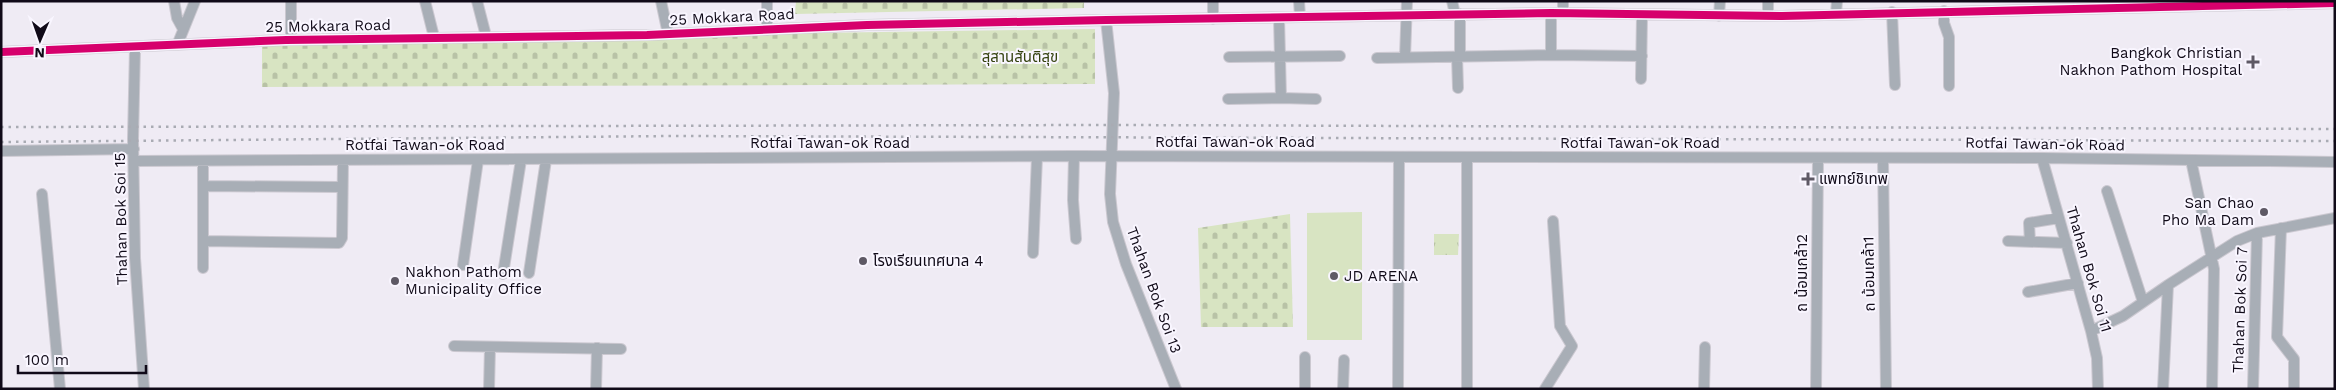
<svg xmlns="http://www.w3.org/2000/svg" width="2336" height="390" viewBox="0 0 2336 390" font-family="'Work Sans','Noto Sans Thai',sans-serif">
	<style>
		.grass { fill: url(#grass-tufts) }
		.cemetery { fill: url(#cemetery-stones) }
		.pitch { fill: #d8e4c2 }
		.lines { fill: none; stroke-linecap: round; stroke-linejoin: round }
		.minor-casing { stroke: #cbc8d0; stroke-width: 12 }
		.minor { stroke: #a8aeb6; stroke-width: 10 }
		.rail { stroke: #a9abb3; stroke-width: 2.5; stroke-dasharray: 2.5 5; stroke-linecap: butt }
		.cycleway-casing { stroke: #f9f6ff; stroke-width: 11 }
		.cycleway { stroke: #d6006c; stroke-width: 8 }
		.poi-dot { fill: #5e5965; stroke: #f9f6ff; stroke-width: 2 }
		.labels { text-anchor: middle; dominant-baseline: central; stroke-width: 4; stroke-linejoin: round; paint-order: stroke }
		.street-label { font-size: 15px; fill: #100a18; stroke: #f9f6ff }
		.poi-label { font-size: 15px; fill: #100a18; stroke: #f9f6ff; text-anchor: start }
		.park-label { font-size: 15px; fill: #33410e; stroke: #f9f6ff }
	</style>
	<defs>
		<pattern id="grass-tufts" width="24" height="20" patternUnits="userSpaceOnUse" patternTransform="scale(1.25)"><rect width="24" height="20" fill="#d8e4c2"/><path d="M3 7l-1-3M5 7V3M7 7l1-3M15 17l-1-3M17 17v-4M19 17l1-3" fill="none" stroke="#b8c2a6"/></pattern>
		<pattern id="cemetery-stones" width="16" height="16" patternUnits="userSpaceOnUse" patternTransform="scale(1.25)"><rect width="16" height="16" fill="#d8e4c2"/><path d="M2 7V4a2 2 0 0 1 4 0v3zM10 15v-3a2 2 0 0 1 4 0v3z" fill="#b8c2a6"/></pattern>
	</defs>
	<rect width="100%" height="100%" fill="#efebf4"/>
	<path class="grass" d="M1434 234H1459L1458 255H1434Z"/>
	<path class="cemetery" d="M796 1H1084V8L795 14Z
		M1095 29V84L262 87V41Z
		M1290 214 1293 327H1201L1198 228Z"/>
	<path class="pitch" d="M1362 212V340H1307V213Z"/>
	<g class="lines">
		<g class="minor-casing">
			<path id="minor" d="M174 1 177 18 183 29
				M425 1 434 37
				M477 1 486 36
				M661 1 668 34
				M767 1V30
				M1213 1V19
				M1299 1 1300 17
				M1452 1 1455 14
				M1768 1V16
				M1944 11V23L1949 37V86
				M1892 12 1895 85
				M1563 13V1
				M1836 14 1837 1
				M1719 16 1720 1
				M1279 18 1281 98 1316 99
				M1106 20 1114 93 1110 194 1113 222 1126 264 1176 389
				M291 40V1
				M178 43 195 1
				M135 48 133 139 135 258 144 389
				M1 52 286 40 647 35 867 25 1106 20 1551 13 1782 16 2335 3
				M1551 55V13
				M1457 56 1458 88
				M1460 56V14
				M1229 57 1340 56
				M1405 57 1407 1
				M1377 58 1551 55 1642 56
				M1641 79 1642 15
				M1228 99 1281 98
				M1 151 134 149
				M1074 156 1073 200 1076 239
				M1883 158 1886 389
				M2042 158 2091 331 2097 358 2098 389
				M2191 160 2214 269 2212 389
				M135 161 1074 156 2042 158 2335 162
				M203 166V268
				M203 186 342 187
				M2107 191 2143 302
				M42 194 60 389
				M2281 228 2277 337 2294 359V389
				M203 241 339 243 342 238 343 161
				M2008 241 2067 243
				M2030 242 2029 223 2059 218
				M1033 253 1037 157
				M463 265 478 160
				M529 273 546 160
				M503 274 521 160
				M2028 292 2078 283
				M2091 331 2123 316 2168 285 2237 241 2257 233 2335 218
				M454 346 621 349
				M489 389 490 347
				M596 389 597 348
				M1305 389V357
				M1343 389 1344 360
				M1398 389 1399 158
				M1467 389V158
				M1545 389 1572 346 1560 326 1553 221
				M1704 389 1705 347
				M1816 389 1818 158
				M2163 389 2168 285
				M2253 389 2257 233"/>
		</g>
		<use href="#minor" class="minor"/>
		<path class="rail" d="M1 127 1114 125 2335 129
			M1 142 674 136 2335 141"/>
		<g class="cycleway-casing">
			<path id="cycleway" d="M1 52 286 40 647 35 867 25 1106 20 1551 13 1782 16 2335 3"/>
		</g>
		<use href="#cycleway" class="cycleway"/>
	</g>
	<g class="poi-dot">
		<path d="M2250.5 54.5h5v5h5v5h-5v5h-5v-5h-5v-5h5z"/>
		<path d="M1805.5 171.5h5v5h5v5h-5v5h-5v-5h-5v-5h5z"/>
		<circle cx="2264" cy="212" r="5"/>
		<circle cx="863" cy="261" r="5"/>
		<circle cx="1334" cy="276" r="5"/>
		<circle cx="395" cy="281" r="5"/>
	</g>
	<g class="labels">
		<g class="street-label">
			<text transform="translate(732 17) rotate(-3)">25 Mokkara Road</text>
			<text transform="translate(328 26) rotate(-1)">25 Mokkara Road</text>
			<text x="1235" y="142">Rotfai Tawan-ok Road</text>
			<text x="830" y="143">Rotfai Tawan-ok Road</text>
			<text x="1640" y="143">Rotfai Tawan-ok Road</text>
			<text transform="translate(2045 144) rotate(1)">Rotfai Tawan-ok Road</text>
			<text x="425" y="145">Rotfai Tawan-ok Road</text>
			<text transform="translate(121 219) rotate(-91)">Thahan Bok Soi 15</text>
			<text transform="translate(2089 269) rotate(74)">Thahan Bok Soi 11</text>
			<text transform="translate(1802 273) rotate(-90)">ถ น้อมเกล้า2</text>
			<text transform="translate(1869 274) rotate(-91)">ถ น้อมเกล้า1</text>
			<text transform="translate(1154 290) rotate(70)">Thahan Bok Soi 13</text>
			<text transform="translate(2240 310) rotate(-88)">Thahan Bok Soi 7</text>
		</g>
		<g class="poi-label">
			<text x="2242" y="53" text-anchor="end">Bangkok Christian<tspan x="2242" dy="17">Nakhon Pathom Hospital</tspan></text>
			<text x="1819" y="179">แพทย์ชิเทพ</text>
			<text x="2254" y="203" text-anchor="end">San Chao<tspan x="2254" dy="17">Pho Ma Dam</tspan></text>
			<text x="873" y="261">โรงเรียนเทศบาล 4</text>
			<text x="405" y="272">Nakhon Pathom<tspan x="405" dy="17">Municipality Office</tspan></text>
			<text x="1344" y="276">JD ARENA</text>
		</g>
		<g class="park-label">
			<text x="1020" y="57">สุสานสันติสุข</text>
		</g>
	</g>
	<rect width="2336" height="390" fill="none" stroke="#100a18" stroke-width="5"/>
	<g transform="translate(40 40) rotate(182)" stroke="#f9f6ff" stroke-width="4" paint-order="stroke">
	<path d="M0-4L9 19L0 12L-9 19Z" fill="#100a18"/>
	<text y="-8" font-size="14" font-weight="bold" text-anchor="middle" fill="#100a18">N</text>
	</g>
	<path d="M18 365v8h128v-8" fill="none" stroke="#100a18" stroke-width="2.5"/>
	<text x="25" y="365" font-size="15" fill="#100a18" stroke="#f9f6ff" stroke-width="4" paint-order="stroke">100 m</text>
</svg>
